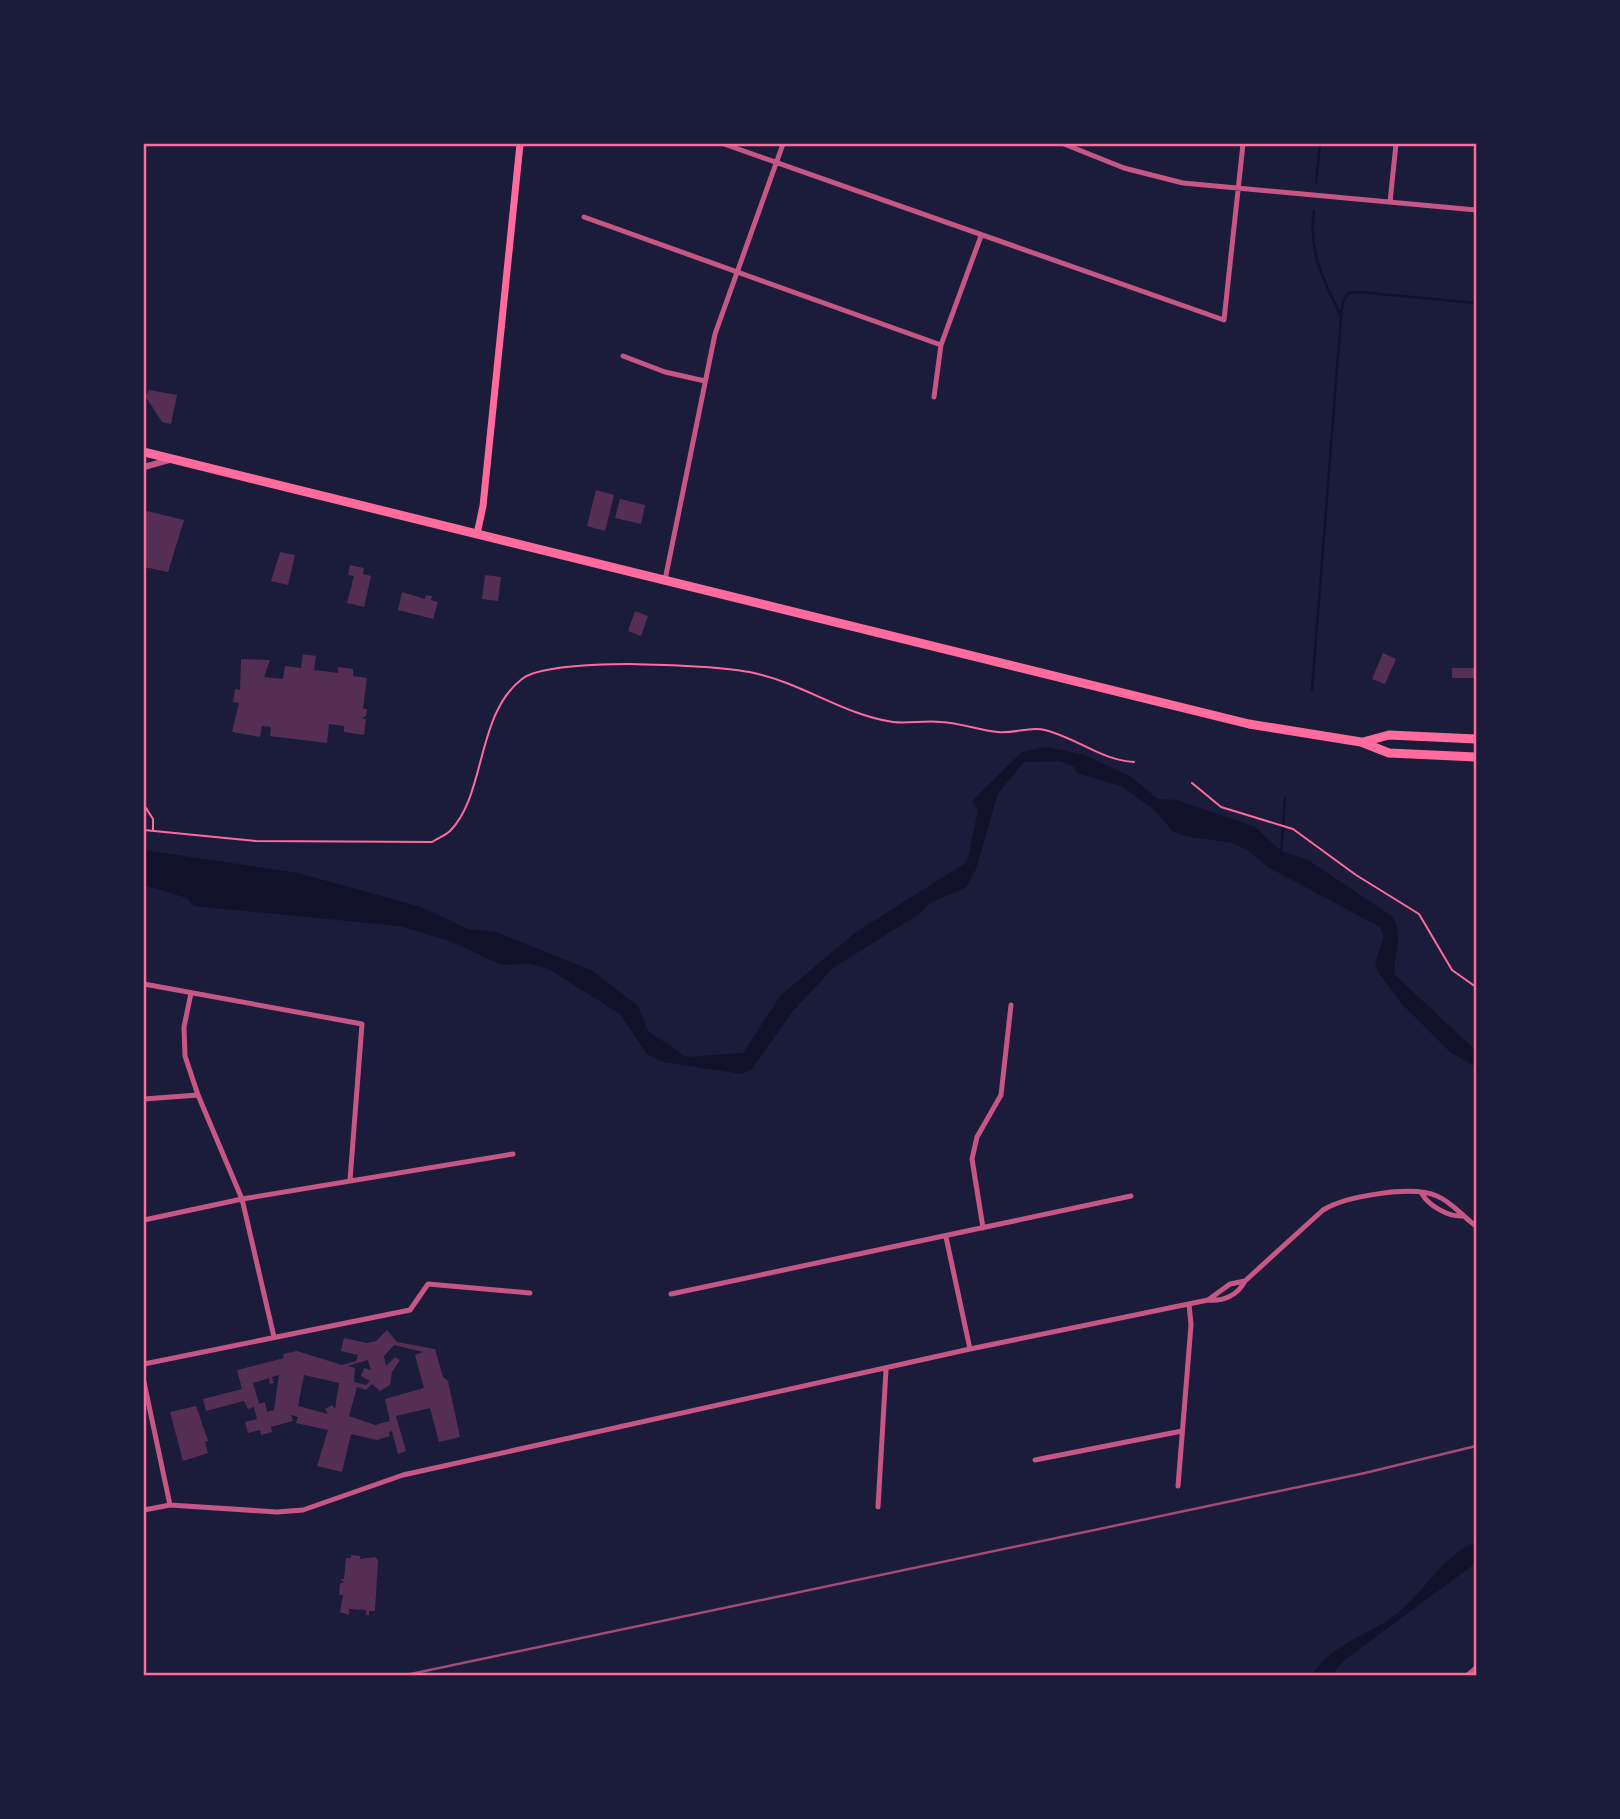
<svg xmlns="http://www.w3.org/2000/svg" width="1620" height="1819" viewBox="0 0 1620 1819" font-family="Arial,sans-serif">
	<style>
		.water { fill: #12122b }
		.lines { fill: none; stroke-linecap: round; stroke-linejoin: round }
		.stream { stroke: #12122b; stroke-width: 2.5 }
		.building { fill: #542f53; fill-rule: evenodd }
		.path { stroke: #ff6b9d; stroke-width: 2 }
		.minor { stroke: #c65784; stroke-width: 5 }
		.tertiary { stroke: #c65784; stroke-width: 6 }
		.secondary { stroke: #ff6b9d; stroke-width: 7 }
		.trunk { stroke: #ff6b9d; stroke-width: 9 }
		.rail { stroke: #a44b75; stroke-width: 2.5 }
		.neatline { fill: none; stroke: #ff6b9d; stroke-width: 2.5 }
	</style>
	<rect width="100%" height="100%" fill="#1b1b3a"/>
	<path class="water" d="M1046 747 1085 755 1131 777 1158 799 1177 800 1255 827 1281 851 1308 860 1393 917C1404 936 1393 954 1395 975L1476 1051V1067L1450 1052 1401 1003 1378 972 1375 963 1384 937 1380 927 1268 867 1249 851 1233 843 1185 836 1172 831 1156 811 1121 786 1077 773 1074 767 1060 761 1024 762 998 793 976 869 966 887 930 903 919 914 833 968 792 1012 752 1069 742 1074 663 1062 647 1054 620 1014 547 968 529 964 502 965 450 941 399 926 194 906 187 898 144 885V850L298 873 421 907 468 929 496 932 591 970 638 1006 648 1031 686 1057 743 1053 781 995 856 932 967 862 978 810 972 801 1022 752Z
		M1476 1542V1563L1343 1661 1332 1675H1312C1335 1641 1365 1638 1395 1615 1424 1594 1442 1555 1476 1542Z"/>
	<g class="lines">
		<path class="stream" d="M1316 182 1320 144
			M1341 314 1343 301 1349 293 1358 292 1476 303
			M1312 690 1341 317C1324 279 1308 254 1314 211
			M1281 854 1285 798"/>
	</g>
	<path class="building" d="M149 390 177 395 171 424 162 422 146 397Z
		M596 490 614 495 605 531 587 526Z
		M620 499 645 505 641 524 615 518Z
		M147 511 184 520 168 572 144 567V513Z
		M280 552 295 555 288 585 271 581Z
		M350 565 364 568 363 574 371 576 364 607 347 603 354 576 348 575Z
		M485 575 501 577 498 601 482 599Z
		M402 592 425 599 426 595 432 596 431 600 438 602 433 619 398 610Z
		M635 611 648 616 641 636 628 631Z
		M1383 653 1396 659 1385 684 1372 679Z
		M303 654 316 656 314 670 338 673V667L353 669V676L367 678 363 709H367L366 716 362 718 366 719 364 735 344 732V726L329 724 327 743 270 736 271 727 262 726 260 737 232 732 239 703 233 702 235 689 240 690 241 659 270 660 264 677 283 679 285 666 301 668Z
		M1452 668H1476V678H1452Z
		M387 1330 397 1342 435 1349 443 1377 448 1381 460 1437 439 1442 430 1408 396 1416 406 1451 398 1454 392 1431 389 1432 390 1436 377 1440 351 1434 342 1472 317 1466 328 1430 296 1423 298 1417 291 1415 293 1421 271 1427 272 1432 261 1435 260 1430 248 1433 245 1422 257 1419 254 1407 248 1409 244 1401 206 1411 203 1399 242 1389 237 1370 284 1358 283 1354 297 1351 342 1365 356 1361 358 1355 341 1351 344 1338 367 1343 376 1341ZM394 1345 423 1352 415 1355 424 1388 385 1399 390 1421 375 1425 349 1416 357 1387 366 1390 372 1384 380 1391 390 1385 392 1372 400 1360 395 1357 386 1366 384 1356ZM368 1360 371 1370 364 1368 361 1376 370 1381 366 1385 354 1382 355 1368 348 1366ZM279 1375 274 1410 267 1412 265 1402 259 1404 253 1383 269 1378 270 1384 274 1383 272 1377ZM304 1375 339 1383 335 1409 332 1405 325 1409 328 1414 298 1406Z
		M196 1406 208 1441 205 1442 208 1453 183 1461 170 1412Z
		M351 1555 360 1556V1559L375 1557 378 1560 375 1611H369V1615H366V1610L349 1609V1615L340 1612 343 1595H339L340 1584 344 1582 340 1579H344L346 1558H351Z"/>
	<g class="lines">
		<path class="path" d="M1192 783 1221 807 1293 829 1356 875 1419 914 1452 970 1476 987
			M144 805 153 819V831
			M144 830 256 841 432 842C438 838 446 835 450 831 486 795 476 714 522 679 552 656 719 664 758 674 805 685 845 715 893 722 908 724 925 720 941 722 960 723 979 730 998 732 1015 734 1029 726 1045 730 1077 738 1101 760 1134 762"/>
		<path class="minor" d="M724 144 1224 320 1243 144
			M1064 144 1124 168 1183 183 1476 210
			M1390 202 1396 144
			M584 217 941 345
			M623 356 665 372 705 381
			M934 397 941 345 981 236
			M665 580 715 334 783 144
			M144 984 362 1024 350 1180
			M191 993 184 1027 185 1056 198 1095 242 1199 274 1337
			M144 1099 198 1095
			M1422 1194C1429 1206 1449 1217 1462 1216
			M144 1220 242 1199 513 1154
			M983 1228 972 1159 977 1137 1001 1095 1011 1005
			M946 1237 970 1349
			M671 1294 1131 1196
			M1208 1300 1230 1284 1245 1281
			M144 1364 410 1310 428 1284 530 1293
			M144 1382 170 1505
			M1035 1460 1182 1431
			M1178 1486 1191 1325 1189 1304
			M878 1507 886 1370
			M144 1510 170 1505 277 1512 303 1510 403 1475 970 1349 1208 1300C1223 1302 1238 1295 1245 1281L1323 1210C1346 1196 1412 1185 1437 1196 1452 1202 1463 1217 1476 1226
			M1468 1675 1476 1668"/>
		<path class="tertiary" d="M144 467 169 460"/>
		<path class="secondary" d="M477 534 483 506 520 144"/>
		<path class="trunk" d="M144 452 1249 724 1361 742 1389 753 1476 757
			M1363 742 1389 735 1476 739"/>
		<path class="rail" d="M406 1675 1365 1473 1476 1446"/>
	</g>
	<rect width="1620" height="1819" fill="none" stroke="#1b1b3a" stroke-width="290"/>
	<rect x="145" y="145" width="1330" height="1529" class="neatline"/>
</svg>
